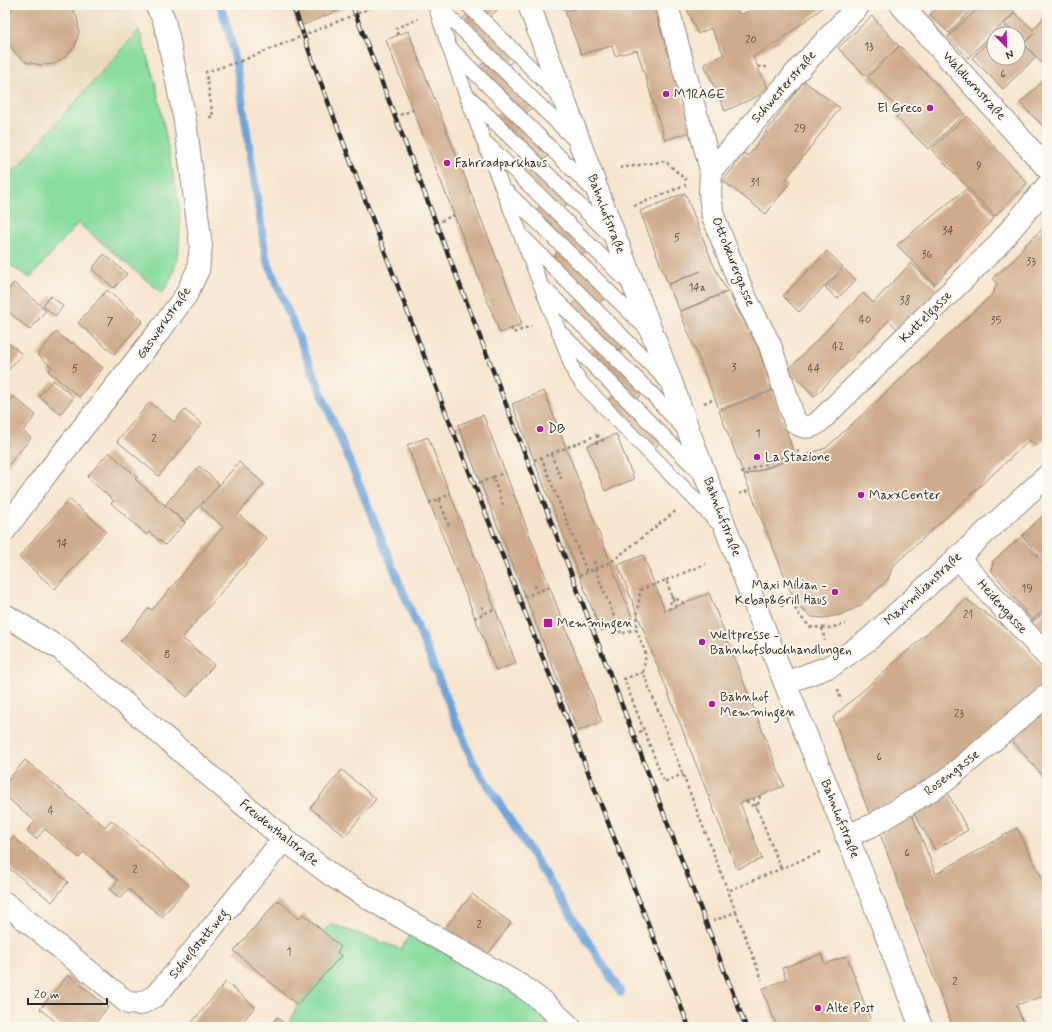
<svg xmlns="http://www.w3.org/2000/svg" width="1052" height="1032" viewBox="0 0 1052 1032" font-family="Mynerve,sans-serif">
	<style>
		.built { fill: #e9d9ba }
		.green { fill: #89dc9e; stroke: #5a8464 }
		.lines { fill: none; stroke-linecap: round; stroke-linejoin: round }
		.stream { stroke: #6ca3da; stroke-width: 8 }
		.building { fill: #cfab8b }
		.service-casing { stroke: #91887c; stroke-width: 16 }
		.minor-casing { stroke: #91887c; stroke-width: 24 }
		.tertiary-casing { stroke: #91887c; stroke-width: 24 }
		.path { stroke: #91887c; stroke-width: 2.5; stroke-dasharray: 3 3; stroke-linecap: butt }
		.service { stroke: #fff; stroke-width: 14 }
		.minor { stroke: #fff; stroke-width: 22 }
		.tertiary { stroke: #fff; stroke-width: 22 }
		.rail-casing { stroke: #2b2b2b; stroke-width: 4.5 }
		.rail { stroke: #fbf7ec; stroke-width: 3; stroke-dasharray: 9; stroke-linecap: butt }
		.path-bridge { stroke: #91887c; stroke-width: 2.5; stroke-dasharray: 3 3; stroke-linecap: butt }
		.poi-dot { fill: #b5179e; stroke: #fbf7ec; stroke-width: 1.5 }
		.labels { text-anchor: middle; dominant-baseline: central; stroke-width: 4; stroke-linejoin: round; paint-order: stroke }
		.number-label { font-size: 11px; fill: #544b43 }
		.street-label { font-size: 13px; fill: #2b2b2b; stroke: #fbf7ec }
		.poi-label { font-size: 13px; fill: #2b2b2b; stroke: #fbf7ec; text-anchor: start }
	</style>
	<rect width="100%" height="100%" fill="#fbf7ec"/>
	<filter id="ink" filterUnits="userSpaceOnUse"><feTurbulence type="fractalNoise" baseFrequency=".025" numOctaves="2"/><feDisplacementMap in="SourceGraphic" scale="8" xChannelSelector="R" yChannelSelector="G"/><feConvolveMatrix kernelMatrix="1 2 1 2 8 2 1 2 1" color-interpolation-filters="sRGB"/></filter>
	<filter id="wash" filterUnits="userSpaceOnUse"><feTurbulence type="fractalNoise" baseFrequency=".012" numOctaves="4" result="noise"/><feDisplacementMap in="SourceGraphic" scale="16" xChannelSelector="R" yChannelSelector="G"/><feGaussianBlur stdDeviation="0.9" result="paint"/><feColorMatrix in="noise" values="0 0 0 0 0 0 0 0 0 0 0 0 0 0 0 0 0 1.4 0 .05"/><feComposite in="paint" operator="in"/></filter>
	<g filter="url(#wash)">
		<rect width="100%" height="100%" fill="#f7e5ce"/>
		<path class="built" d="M5 5H128L139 30 5 181Z"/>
		<path class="green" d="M139 30 156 85 179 205C181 235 181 268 162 293L78 223 30 278 5 262V181Z
			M331 924 401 949 416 925 570 1027H288L297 1005 341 956 337 952 341 947 323 932Z"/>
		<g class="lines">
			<path class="stream" d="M220 5 230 36 239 79 266 258 473 762 621 993"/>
		</g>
		<g id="blocks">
			<path class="building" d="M16 5H70L77 17 79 32 75 46 66 56 54 64 40 65 26 62 15 53 8 41 6 26 10 12Z
				M290 5H352L298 27Z
				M468 5H498L500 7 485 22 518 55 503 71 536 103 522 118 554 150 540 164 573 198 558 213 591 246 577 261 609 293 594 308 628 341 613 356 647 389 631 404 665 437 651 452 604 404 619 390 585 357 599 343 567 311 582 295 548 262 563 247 531 216 546 200 512 167 527 153 494 120 509 104 475 71 490 56 457 25 472 9Z
				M562 5H578L564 10Z
				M586 5H653L693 131 665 140 637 50 615 56 612 46 581 54 565 12Z
				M685 5H735L740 15 754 9 759 5H826L779 41 753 57 769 91 725 111 704 64 724 55 711 28 698 34Z
				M940 5H976L949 33 930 15Z
				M981 5H1008L1015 12 968 58 948 37Z
				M1015 13 1033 30 1047 14V68L1024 44 1036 32 1025 42 1018 36V34H1016L1005 24Z
				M872 16 899 46 866 76 838 48Z
				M1005 26 1013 34H996Z
				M408 31 522 324 500 333 386 40Z
				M994 36V58H1018V39L1036 57 1003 89 972 58Z
				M900 46 965 114 928 149 896 117 901 112 868 77Z
				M1047 77V130L1020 103Z
				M804 81 840 108 784 182 788 185 766 214 723 181 744 153 748 156Z
				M967 116 1027 183 995 216 931 149Z
				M966 189 994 218 935 284 897 245Z
				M685 193 714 266 727 291 680 311 668 285 701 271 668 284 640 211Z
				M1047 225V436L1036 446 1030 440 893 566 888 579 860 606 840 615 824 618 812 617 800 608 794 599 744 476 826 448 993 294 997 284 993 278 1015 259 1026 244Z
				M827 251 843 267 799 312 783 296Z
				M104 254 127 274 114 288 92 269Z
				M911 263 940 291 900 332 889 320 815 396 788 370 863 293 873 303Z
				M844 269 856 280 837 299 825 287Z
				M14 283 46 310 30 330 5 309V294Z
				M107 290 143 321 114 354 78 323Z
				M728 292 758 347 772 390 719 409 680 312Z
				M51 296 63 306 55 316 43 305Z
				M56 332 71 344 72 342 103 368 79 397 48 371 52 367 38 355Z
				M6 341 22 354 5 374V343Z
				M53 380 74 397 60 414 39 396Z
				M544 391 632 618 601 631 512 404Z
				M773 391 795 457 744 475 719 411Z
				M13 396 36 415 23 431 31 438 5 469V406Z
				M150 402 174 422 185 410 202 424 191 436 192 437 159 476 117 441Z
				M483 415 602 722 578 731 458 425Z
				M616 434 634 479 605 491 587 446Z
				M428 437 516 663 496 671 407 445Z
				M109 452 137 477 135 479 185 523 165 545 149 532 147 535 111 503 114 501 87 477Z
				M239 462 264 484 238 514 267 539 182 638 214 665 187 697 121 641 149 608 152 610 223 527 201 507Z
				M199 466 219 484 185 522 165 505Z
				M69 499 106 531 55 589 19 557Z
				M1044 514 1047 517V564L1022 536Z
				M1020 538 1047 567V607L1032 620 992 571 993 561Z
				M643 555 665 611 709 593 784 786 740 803 762 859 737 869 618 565Z
				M966 599 1011 632 1047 673V682L930 783 871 818 833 717Z
				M1047 610V641L1031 623Z
				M1047 708V778L1045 779 1010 738Z
				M25 760 105 827 111 820 189 885 162 917 128 889 120 898 110 890 118 880 84 852 79 858 45 829 36 839 27 831 35 821 5 796V784Z
				M342 770 376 799 345 836 310 808Z
				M946 790 968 830 935 850 912 810Z
				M911 812 936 874 1017 828 1047 888V963L1044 965 1047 973V995L1016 1005 1025 1027H953L910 916 879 831Z
				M13 837 68 882 52 902 5 865V847Z
				M472 894 511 923 486 957 446 927Z
				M278 900 299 919 303 914 341 947 337 952 341 956 297 1005 234 951Z
				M821 954 825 964 847 956 873 1027H777L762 989 786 979 782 968Z
				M68 975 108 1007 92 1027H62L40 1009Z
				M226 982 255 1007 238 1027H188Z
				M277 1017 288 1027H269Z"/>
		</g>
	</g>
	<g filter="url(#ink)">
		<use href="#blocks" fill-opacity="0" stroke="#91887c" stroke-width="1"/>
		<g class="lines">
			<g class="service-casing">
				<path id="service" d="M435 5C475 129 529 249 574 372L583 385 720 525
					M437 5 577 142
					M468 5 560 97
					M451 49 594 191
					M468 96 612 237
					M487 144 629 283
					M507 192 648 330
					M525 239 667 381
					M544 288 651 393 684 429
					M562 334 702 475"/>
			</g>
			<g class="minor-casing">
				<path id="minor" d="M667 5 711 170 710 195 713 216 744 295 770 345 795 422C806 430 813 428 822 419L996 247 1047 186
					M901 5 1047 168
					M711 170 733 147 800 68 859 5
					M5 530 47 473 161 329 186 295 198 270 201 246 185 121 168 37 163 17 156 5
					M957 557 1047 656
					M5 615 62 650 284 839 331 875 370 899 523 987 543 1002 570 1027
					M785 683 831 666 868 640 1047 476
					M846 836 871 826 944 782 1047 695
					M5 903 128 1003 140 1004 155 996 177 971 284 839"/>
			</g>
			<g class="tertiary-casing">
				<path id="tertiary" d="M529 5 599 195 673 387 690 435 785 683 872 898 921 1027"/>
			</g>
			<path class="path" d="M393 5H394
				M398 35 396 28 418 19
				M758 67H767
				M400 115 413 110
				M209 117H213L206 72 241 61
				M620 168 665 161 686 180
				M634 206 686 185
				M441 221 454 215
				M511 328 513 333 531 326
				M704 403 712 400
				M597 435 605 443
				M597 435V447
				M551 454 597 435
				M541 457 587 572
				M534 460 551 454 562 481
				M741 473 799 451
				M493 477 506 472
				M479 483 493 477 503 505
				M739 494 748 491
				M439 499 451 494
				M429 503 439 499 449 526
				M594 561 596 568
				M595 569 621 634 636 629
				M579 576 611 562 677 510
				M666 580 706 564
				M535 585 537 592
				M524 597 550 587
				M482 606 484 613
				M781 606 791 602 800 616 810 627 829 628 846 624
				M676 607 666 580 640 590 636 629 646 654 643 672 728 891 823 851
				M669 610 672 597 684 603
				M474 618 495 609
				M822 628 825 641
				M643 672 624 679 664 782 683 774
				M838 689 841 701
				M639 732 644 730
				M753 798 781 869
				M746 801 757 809 760 796
				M736 912 762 980
				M713 921 736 912 728 891"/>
			<use href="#service" class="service"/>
			<use href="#minor" class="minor"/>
			<use href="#tertiary" class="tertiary"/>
			<g class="rail-casing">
				<path id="rail" d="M293 5 313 62 442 403 689 1027
					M352 5 746 1027"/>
			</g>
			<use href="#rail" class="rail"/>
			<path class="path-bridge" d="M241 61 378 5"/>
		</g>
	</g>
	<g class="poi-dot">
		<circle cx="666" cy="94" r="4"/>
		<circle cx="930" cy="108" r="4"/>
		<circle cx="447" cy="163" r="4"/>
		<circle cx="540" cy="429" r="4"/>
		<circle cx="757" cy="457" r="4"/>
		<circle cx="861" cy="495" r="4"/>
		<circle cx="835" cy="592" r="4"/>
		<rect x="543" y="618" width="10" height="10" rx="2"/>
		<circle cx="702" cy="642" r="4"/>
		<circle cx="712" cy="704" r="4"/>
		<circle cx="818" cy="1008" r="4"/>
	</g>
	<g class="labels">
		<g class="number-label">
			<text x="751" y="40">20</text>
			<text x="869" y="47">13</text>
			<text x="1003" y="74">6</text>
			<text x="800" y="129">29</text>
			<text x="979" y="166">9</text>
			<text x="755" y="183">31</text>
			<text x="948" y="231">34</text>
			<text x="677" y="238">5</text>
			<text x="927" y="255">36</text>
			<text x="1031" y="262">33</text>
			<text x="697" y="288">14a</text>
			<text x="905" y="301">38</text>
			<text x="865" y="320">40</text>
			<text x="996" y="321">35</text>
			<text x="110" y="322">7</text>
			<text x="838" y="347">42</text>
			<text x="734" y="368">3</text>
			<text x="75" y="369">5</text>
			<text x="814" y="369">44</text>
			<text x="758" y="434">1</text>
			<text x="154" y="439">2</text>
			<text x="62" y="544">14</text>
			<text x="1027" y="589">19</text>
			<text x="968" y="615">21</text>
			<text x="167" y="655">8</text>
			<text x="959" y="714">23</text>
			<text x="879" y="757">6</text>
			<text x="51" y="811">4</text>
			<text x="907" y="853">6</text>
			<text x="135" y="870">2</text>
			<text x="479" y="925">2</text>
			<text x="289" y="952">1</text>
			<text x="955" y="982">2</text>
		</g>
		<g class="street-label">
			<text transform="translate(974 86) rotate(48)">Waldhornstraße</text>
			<text transform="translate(784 87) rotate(-49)">Schwesterstraße</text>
			<text transform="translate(606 214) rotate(69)">Bahnhofstraße</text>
			<text transform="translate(733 262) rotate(68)">Ottobeurergasse</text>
			<text transform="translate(926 317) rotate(-45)">Kuttelgasse</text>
			<text transform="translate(164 323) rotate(-55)">Gaswerkstraße</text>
			<text transform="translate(722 517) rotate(69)">Bahnhofstraße</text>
			<text transform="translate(923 589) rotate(-43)">Maximilianstraße</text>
			<text transform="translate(1002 607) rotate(48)">Heidengasse</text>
			<text transform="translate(952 773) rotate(-38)">Rosengasse</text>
			<text transform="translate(840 819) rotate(68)">Bahnhofstraße</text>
			<text transform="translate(279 833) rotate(39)">Freudenthalstraße</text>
			<text transform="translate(199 944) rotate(-51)">Schießstattweg</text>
		</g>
		<g class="poi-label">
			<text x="674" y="94">M1RAGE</text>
			<text x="922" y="108" text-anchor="end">El Greco</text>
			<text x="455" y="163">Fahrradparkhaus</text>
			<text x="548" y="429">DB</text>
			<text x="765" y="457">La Stazione</text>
			<text x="869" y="495">MaxxCenter</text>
			<text x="827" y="585" text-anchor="end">Maxi Milian -<tspan x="827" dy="15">Kebap&amp;Grill Haus</tspan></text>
			<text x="557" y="623">Memmingen</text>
			<text x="710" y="635">Weltpresse -<tspan x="710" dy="15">Bahnhofsbuchhandlungen</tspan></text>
			<text x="720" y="697">Bahnhof<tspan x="720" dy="15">Memmingen</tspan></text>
			<text x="826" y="1008">Alte Post</text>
		</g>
	</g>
	<rect width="1052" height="1032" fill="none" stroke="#fbf7ec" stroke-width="20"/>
	<g transform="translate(1006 46) rotate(157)"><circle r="19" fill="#fbf7ec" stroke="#a8a59f"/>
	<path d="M0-3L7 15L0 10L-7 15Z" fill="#b5179e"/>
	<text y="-6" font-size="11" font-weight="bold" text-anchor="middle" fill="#2b2b2b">N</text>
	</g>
	<path d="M28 998v6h79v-6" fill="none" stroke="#2b2b2b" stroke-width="2"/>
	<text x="34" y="998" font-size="12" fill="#2b2b2b" stroke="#fbf7ec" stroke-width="3" paint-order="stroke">20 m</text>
</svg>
